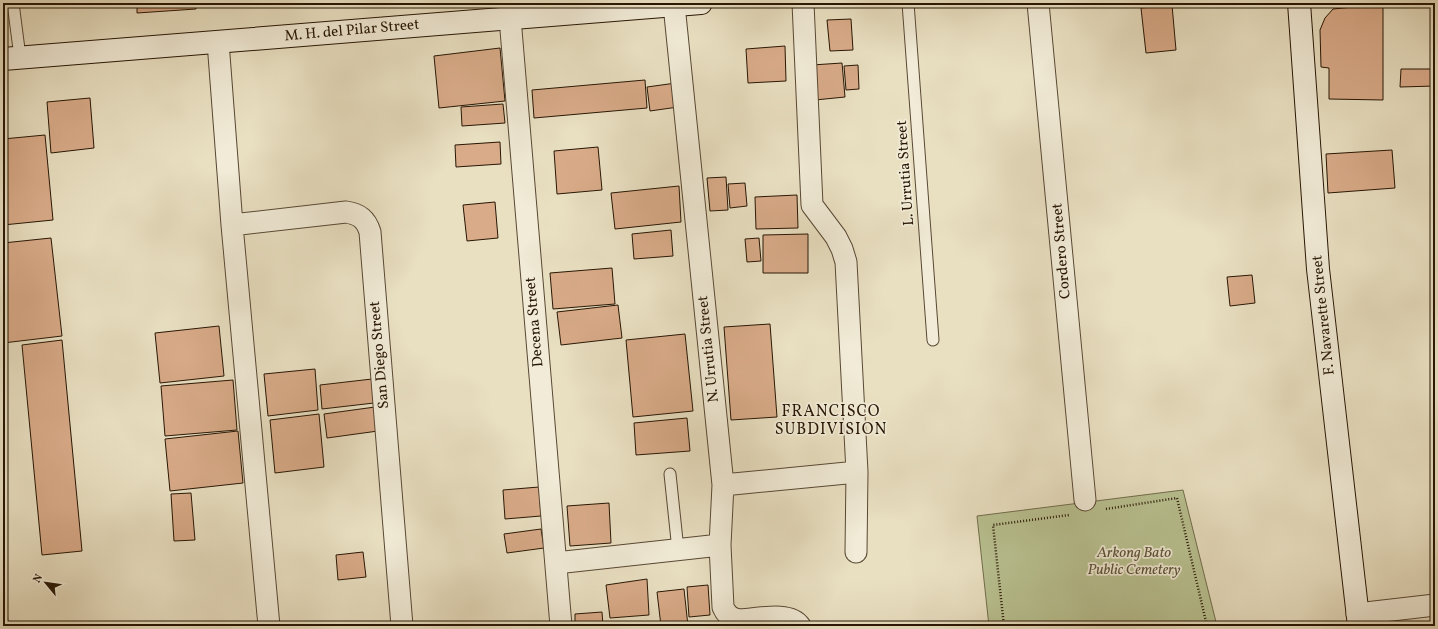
<svg xmlns="http://www.w3.org/2000/svg" width="1438" height="629" viewBox="0 0 1438 629" font-family="Vollkorn,serif">
	<style>
		.green { fill: #b9c292; stroke: #706c4b }
		.building { fill: #d9ab89; stroke: #271604 }
		.lines { fill: none; stroke-linecap: round; stroke-linejoin: round }
		.lane-casing { stroke: #584834; stroke-width: 13 }
		.street-casing { stroke: #584834; stroke-width: 23 }
		.secondary-casing { stroke: #271604; stroke-width: 24 }
		.path { stroke: #271604; stroke-width: 2.5; stroke-dasharray: 1 2; stroke-linecap: butt }
		.lane { stroke: #f1ebd7; stroke-width: 11 }
		.street { stroke: #f1ebd7; stroke-width: 21 }
		.secondary { stroke: #f1ebd7; stroke-width: 22 }
		.labels { text-anchor: middle; dominant-baseline: central; stroke-width: 3.5; stroke-linejoin: round; paint-order: stroke }
		.street-label { font-size: 15px; fill: #271604; stroke: #f1ebd7 }
		.park-label { font-size: 15px; font-style: italic; fill: #5a5236; stroke: #f1ebd7 }
		.neighbourhood-label { font-size: 16px; letter-spacing: 1px; fill: #271604; stroke: #f1ebd7 }
	</style>
	<rect width="100%" height="100%" fill="#e9e0c2"/>
	<filter id="stains"><feTurbulence type="fractalNoise" baseFrequency=".005" numOctaves="4"/><feColorMatrix values="0 0 0 0 .2 0 0 0 0 .09 0 0 0 0 .02 0 0 0 .5 -.17"/></filter>
	<radialGradient id="worn" r=".72"><stop offset=".6" stop-color="#630" stop-opacity="0"/><stop offset="1" stop-color="#630" stop-opacity=".3"/></radialGradient>
	<path class="green" d="M1183 490 1217 626H989L977 516Z"/>
	<path class="building" d="M137 3H196V9L137 13Z
		M1383 4V100L1329 99V68L1321 67 1320 30 1325 18 1333 9Z
		M1172 5 1176 50 1146 53 1141 8Z
		M851 19 853 50 830 51 827 20Z
		M785 46 786 81 748 83 746 49Z
		M500 48 505 101 439 108 434 56Z
		M842 63 845 97 815 100 812 65Z
		M858 65 859 89 846 90 844 66Z
		M1401 69H1435V86L1400 87Z
		M645 80 647 108 534 118 532 90Z
		M676 83 678 107 650 111 647 87Z
		M90 98 94 148 51 153 47 102Z
		M503 104 505 123 462 126 461 107Z
		M45 135 53 220 3 225V139Z
		M500 142 501 164 456 167 455 145Z
		M598 147 602 190 557 194 554 151Z
		M1392 150 1395 188 1328 193 1326 154Z
		M726 177 728 210 710 211 707 178Z
		M745 183 747 206 730 208 728 184Z
		M679 186 681 222 615 229 611 193Z
		M797 195 798 228 756 229 755 197Z
		M495 202 498 238 467 241 463 205Z
		M671 230 673 256 634 259 632 234Z
		M808 234V273H763V235Z
		M51 238 62 336 3 343V243Z
		M759 238 761 261 747 262 745 239Z
		M612 268 615 304 553 309 550 273Z
		M1252 275 1255 303 1230 306 1227 277Z
		M618 305 622 338 561 345 557 312Z
		M770 324 777 417 731 420 724 327Z
		M219 326 224 376 160 383 155 333Z
		M685 334 693 411 633 417 626 340Z
		M62 340 82 551 42 555 22 345Z
		M315 369 318 410 268 416 264 374Z
		M372 379 374 403 322 409 320 385Z
		M233 380 237 430 165 436 161 386Z
		M375 407 378 431 327 438 324 414Z
		M319 414 324 467 275 473 270 420Z
		M687 418 690 451 636 455 634 423Z
		M238 431 243 483 170 491 165 439Z
		M539 487 541 516 505 519 503 490Z
		M191 493 195 540 174 541 171 494Z
		M609 503 611 543 570 546 567 506Z
		M541 529 544 548 507 553 504 534Z
		M3 534 8 626H3Z
		M363 552 366 577 338 580 336 555Z
		M647 579 649 615 610 618 606 585Z
		M708 585 710 615 689 617 687 587Z
		M684 589 688 626H661L657 592Z
		M602 612 603 626H575V614Z"/>
	<g class="lines">
		<g class="lane-casing">
			<path id="lane" d="M13 3 20 57
				M908 3 933 340
				M670 474 678 550"/>
		</g>
		<g class="street-casing">
			<path id="street" d="M803 3 812 205 836 237 842 249 846 262 857 472 856 552
				M1038 3 1085 500
				M674 5 723 485 720 545 723 607C727 616 732 619 741 620 758 619 790 611 800 626
				M510 18 561 626
				M218 42 232 225 269 626
				M232 225 346 212C359 214 366 219 370 232L402 626
				M723 485 857 472
				M556 563 720 545
				M1357 614 1435 605"/>
		</g>
		<g class="secondary-casing">
			<path id="secondary" d="M1299 3 1318 269 1359 626
				M3 59 701 3"/>
		</g>
		<path class="path" d="M1106 509 1177 498 1207 626
			M1004 626 993 525 1069 515"/>
		<use href="#lane" class="lane"/>
		<use href="#street" class="street"/>
		<use href="#secondary" class="secondary"/>
	</g>
	<g class="labels">
		<g class="street-label">
			<text transform="translate(352 31) rotate(-5)">M. H. del Pilar Street</text>
			<text transform="translate(906 173) rotate(-94)">L. Urrutia Street</text>
			<text transform="translate(1062 251) rotate(-95)">Cordero Street</text>
			<text transform="translate(1324 315) rotate(-96)">F. Navarette Street</text>
			<text transform="translate(535 322) rotate(-95)">Decena Street</text>
			<text transform="translate(709 349) rotate(-96)">N. Urrutia Street</text>
			<text transform="translate(380 355) rotate(-95)">San Diego Street</text>
		</g>
		<g class="park-label">
			<text x="1134" y="553">Arkong Bato<tspan x="1134" dy="17">Public Cemetery</tspan></text>
		</g>
		<g class="neighbourhood-label">
			<text x="831" y="412">FRANCISCO<tspan x="831" dy="18">SUBDIVISION</tspan></text>
		</g>
	</g>
	<rect width="1438" height="629" fill="none" stroke="#e9e0c2" stroke-width="16"/>
	<rect x="4" y="4" width="1430" height="621" fill="none" stroke="#271604" stroke-width="2"/>
	<rect x="8" y="8" width="1422" height="613" fill="none" stroke="#271604"/>
	<g transform="translate(46 583) rotate(299)" stroke="#f1ebd7" stroke-width="3" paint-order="stroke">
	<path d="M0-3L7 15L0 10L-7 15Z" fill="#271604"/>
	<text y="-6" font-size="11" font-weight="bold" text-anchor="middle" fill="#271604">N</text>
	</g>
	<rect width="100%" height="100%" filter="url(#stains)"/>
	<rect width="100%" height="100%" fill="url(#worn)"/>
</svg>
